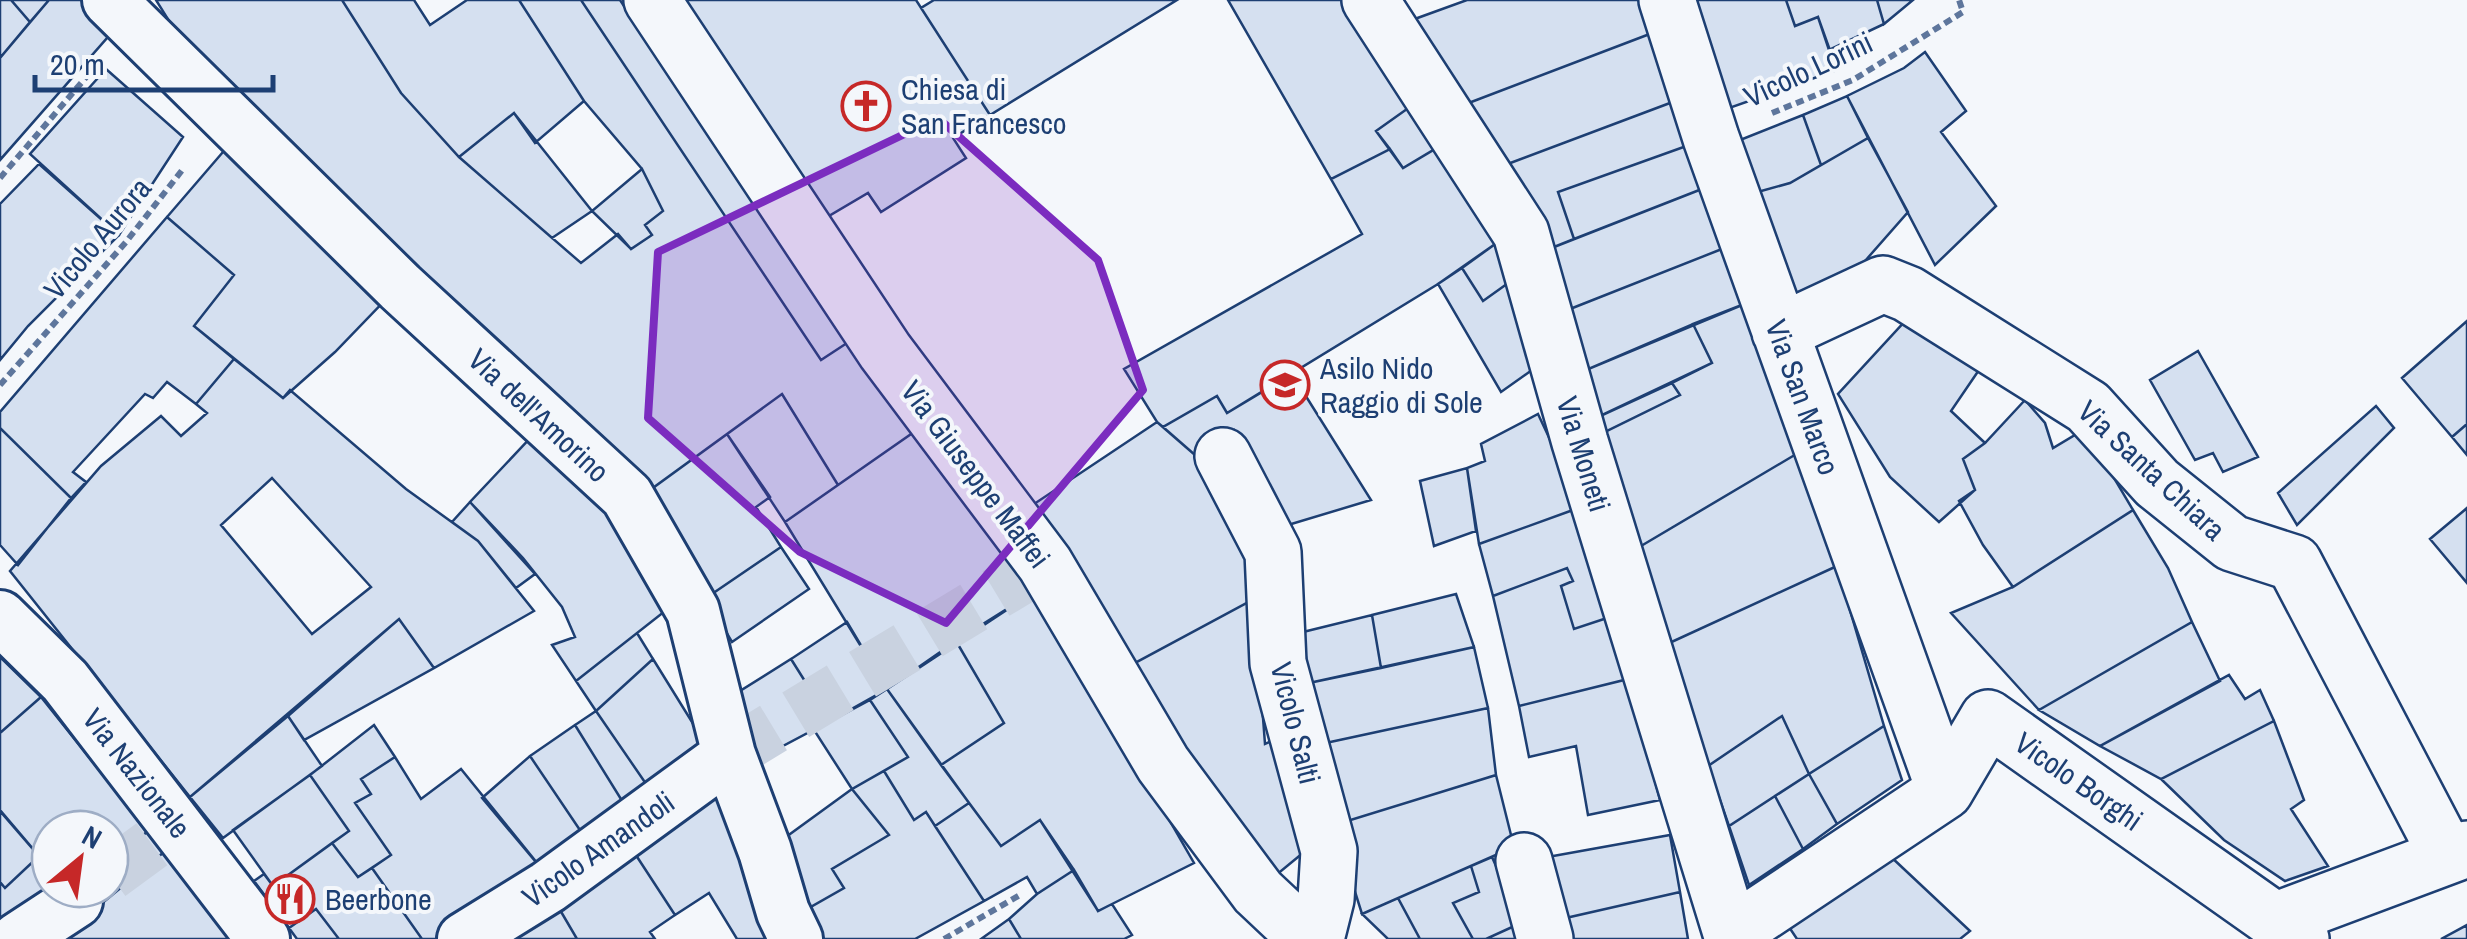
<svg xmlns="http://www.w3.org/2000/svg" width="2467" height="939" viewBox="0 0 2467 939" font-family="'Archivo Narrow',sans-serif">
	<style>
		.building { fill: #d5e0f0; stroke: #1d3f73; stroke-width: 2.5; fill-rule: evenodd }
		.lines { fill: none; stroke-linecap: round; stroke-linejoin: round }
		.pedestrian-tunnel { stroke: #c9d2e0; stroke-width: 52; stroke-dasharray: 52 26; stroke-linecap: butt }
		.pedestrian-casing { stroke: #1d3f73; stroke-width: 58 }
		.minor-casing { stroke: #1d3f73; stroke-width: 60 }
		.path { stroke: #5e769c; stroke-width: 6; stroke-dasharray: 8 5; stroke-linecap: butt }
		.pedestrian { stroke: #f4f7fb; stroke-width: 52 }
		.minor { stroke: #f4f7fb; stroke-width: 55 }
		.marked { fill: #7b2cbf; fill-opacity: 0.2; stroke: #7b2cbf; stroke-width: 8; stroke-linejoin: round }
		.labels { text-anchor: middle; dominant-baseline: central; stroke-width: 8; stroke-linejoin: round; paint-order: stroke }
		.street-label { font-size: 30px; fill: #1d3f73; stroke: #f4f7fb }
		.poi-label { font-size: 30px; fill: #1d3f73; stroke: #f4f7fb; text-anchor: start }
	</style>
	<rect width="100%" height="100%" fill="#f4f7fb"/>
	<path class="building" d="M0 0H11L30 22 0 58Z
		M11 0H49L30 22Z
		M49 0H82L114 30 0 160V58Z
		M156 0H342L401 93 459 157 581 263 618 234 631 249 652 235 645 225 663 211 642 169 584 101 519 0H581L821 360 847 343 924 425 838 485 782 394 639 498 179 37Z
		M342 0H414L430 25 467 0H519L584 101 535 143 514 113 459 157 401 93Z
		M581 0H620L847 343 821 360Z
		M681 0H916L990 115 953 138 966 158 881 212 868 193 822 220Z
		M934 0H1177L990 115 921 8Z
		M1228 0H1343L1414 104 1376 131 1390 149 1331 179Z
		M1467 0H1645L1655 32 1466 104 1412 20Z
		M1685 0H1786L1795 26 1818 17 1837 70 1718 112Z
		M1786 0H1877L1884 24 1829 50 1818 17 1795 26Z
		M1877 0H1913L1884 24Z
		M1655 32 1678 100 1505 165 1466 104Z
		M1925 52 1966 111 1941 132 1996 206 1935 265 1847 96 1904 68Z
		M106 69 183 137 119 235 30 154Z
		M1847 96 1868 138 1821 165 1803 115Z
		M1678 100 1692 144 1558 192 1574 239 1549 249 1505 165Z
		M1414 104 1440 146 1403 168 1376 131Z
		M514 113 592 211 552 238 459 157Z
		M1803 115 1821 165 1790 183 1754 193 1735 142Z
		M1868 138 1908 212 1865 261 1795 297 1754 193 1790 183Z
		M1692 144 1707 187 1574 239 1558 192Z
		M229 145 390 295 335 352 283 398 194 326 234 275 167 217Z
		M1440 146 1498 242 1438 284 1227 413 1217 396 1163 427 1157 422 1124 369 1362 234 1331 179 1390 149 1403 168Z
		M39 164 119 235 28 326 0 360V204Z
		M642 169 663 211 645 225 652 235 631 249 592 211Z
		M1707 187 1727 247 1570 309 1549 249Z
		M167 217 234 275 194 326 234 359 196 404 167 382 153 398 145 394 73 472 86 482 71 498 0 428V412Z
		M1498 242 1511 281 1483 301 1462 268Z
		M1727 247 1747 303 1586 370 1570 309Z
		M1462 268 1483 301 1511 281 1532 370 1501 392 1438 284Z
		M1747 303 1798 453 1641 546 1601 434 1680 395 1672 383 1712 363 1693 324Z
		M1908 318 1981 367 1951 411 1985 443 1963 459 1975 490 1939 522 1890 477 1838 394Z
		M2467 321V424L2452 437 2402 378Z
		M1693 324 1712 363 1598 417 1586 370Z
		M2198 351 2258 457 2223 472 2213 453 2195 460 2150 380Z
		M234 359 283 398 290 390 406 489 478 541 534 611 434 668 399 619 190 797 10 571 101 466 161 416 181 436 207 413 196 404ZM272 478 371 587 312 634 221 525Z
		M1292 374 1371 500 1288 525 1234 430 1195 455 1163 427 1217 396 1227 413Z
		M1672 383 1680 395 1601 434 1598 417Z
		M782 394 838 485 785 522 727 434Z
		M2025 400 2045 423 2053 448 2085 429 2133 510 2013 587 1983 545 1959 501 1975 490 1963 459 1985 443Z
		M2376 406 2394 428 2297 525 2278 493Z
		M1538 414 1553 446 1573 510 1479 544 1467 468 1485 461 1481 444Z
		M1157 422 1195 455 1251 546 1254 599 1133 664 1034 504Z
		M2467 424V455L2452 437Z
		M924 425 1037 590 887 689 785 522Z
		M0 428 71 498 18 565 0 545Z
		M535 433 604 493 674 604 576 681 552 645 575 637 562 607 523 558 470 502Z
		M727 434 770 497 756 507 781 547 706 598 639 498Z
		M1798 453 1837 566 1665 645 1641 546Z
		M1467 468 1476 531 1434 546 1420 481Z
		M470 502 535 574 516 588 478 541 452 522Z
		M2467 508V583L2430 539Z
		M1573 510 1607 618 1574 629 1561 586 1573 581 1567 568 1493 596 1479 544Z
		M2133 510 2168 568 2192 622 2039 710 1951 613 2013 587Z
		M781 547 809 589 732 642 706 598Z
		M1837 566 1884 726 1809 774 1782 716 1708 766 1665 645Z
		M1567 568 1573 581 1561 586 1574 629 1607 618 1628 679 1519 706 1493 596Z
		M1037 590 1194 863 1098 911 1040 820 1001 846 941 765 1004 723 956 641Z
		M1456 594 1474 647 1381 668 1372 615Z
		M1254 599 1265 744 1274 740 1315 843 1275 876 1168 725 1133 664Z
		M1372 615 1381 668 1309 683 1303 632Z
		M399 619 434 668 304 740 288 716Z
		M847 622 887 689 830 721 791 659Z
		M2192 622 2220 681 2100 746 2039 710Z
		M637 633 653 659 596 711 576 681Z
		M956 641 1004 723 941 765 887 689Z
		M1474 647 1488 708 1321 744 1309 683Z
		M0 657 41 697 0 733Z
		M653 659 710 751 653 794 596 711Z
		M791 659 830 721 753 762 724 701Z
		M2229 675 2245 699 2260 690 2274 721 2161 779 2100 746Z
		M1628 679 1660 800 1588 815 1576 746 1529 757 1519 706Z
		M887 689 969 803 935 826 926 812 914 820 884 771 908 757 870 700Z
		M41 697 148 831 110 862V829H50V869L0 811V733Z
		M870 700 908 757 852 789 814 730Z
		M1488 708 1496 775 1338 824 1321 744Z
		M596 711 653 794 629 812 575 725Z
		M288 716 322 766 223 838 190 797Z
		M1782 716 1809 774 1729 826 1708 766Z
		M2274 721 2304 800 2291 809 2328 866 2285 881 2224 840 2161 779Z
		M374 725 395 757 361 779 371 794 355 803 391 855 358 877 332 843 349 831 310 775Z
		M575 725 629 812 588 842 530 756Z
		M1884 726 1902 780 1837 824 1809 774Z
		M530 756 588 842 546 874 482 798Z
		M395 757 421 799 461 769 546 874 450 939H422L372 868 391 855 355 803 371 794 361 779Z
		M884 771 914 820 926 812 984 901 915 939H808L795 916 844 888 832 869 889 835 852 789Z
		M1809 774 1837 824 1803 849 1775 796Z
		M310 775 349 831 273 886 233 830Z
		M1496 775 1514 847 1362 914 1334 825Z
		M713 788 779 939H737L709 893 675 915 630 846Z
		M852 789 889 835 832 869 844 888 800 913 775 845Z
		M1775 796 1803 849 1749 885 1729 826Z
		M969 803 1001 846 1040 820 1074 870 1037 894 1027 877 984 901 935 826Z
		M0 810 39 856 5 888 0 882Z
		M148 831 164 852 89 914 76 889H110V862Z
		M1670 835 1680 892 1557 920 1542 858Z
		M332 843 358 877 372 868 422 939H339L316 909 289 928 254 881 264 874 273 886Z
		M630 846 675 915 650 932 655 939H577L553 898Z
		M164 852 232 939H66L63 935Z
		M1889 855 1970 931 1960 939H1797L1789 927Z
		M39 856 50 869V889L0 939V882L5 888Z
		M1492 857 1521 923 1486 939H1473L1453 903 1479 892 1471 866Z
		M1471 866 1479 892 1453 903 1473 939H1420L1398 898Z
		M1074 870 1098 911 1112 904 1132 935 1124 939H1021L1009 919 1037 894Z
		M1680 892 1688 939H1562L1557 920Z
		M553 898 577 939H489Z
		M1398 898 1420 939H1388L1362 914Z
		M316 909 339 939H297L289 928Z
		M1009 919 1021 939H981Z
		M1521 923 1526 939H1486Z
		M2467 925V939H2441Z"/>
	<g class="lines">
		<path class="pedestrian-tunnel" d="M729 755 1045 564
			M110 875 155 842"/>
		<g class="pedestrian-casing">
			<path id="pedestrian" d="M109 0 400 287 627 496 693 611 729 755 765 851 783 912 796 939
				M0 617 65 681 263 939
				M18 939 76 901
				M464 939 548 887 729 755"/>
		</g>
		<g class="minor-casing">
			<path id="minor" d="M652 0 885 351 1045 564 1163 764 1258 892 1308 939
				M1370 0 1521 233 1580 442 1733 939
				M1667 0 1711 138 1945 791
				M1780 332 1883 284 1908 294 2088 407 2157 483 2232 543 2294 563 2447 855
				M1223 456 1273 552 1278 663 1329 851 1326 899 1316 939
				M1524 861 1545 939
				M2277 920 2467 849
				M1732 933 1945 791 1988 718 2301 939"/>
		</g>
		<path class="path" d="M1772 113 1853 80 1963 12 1959 0
			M0 178 88 75
			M0 385 126 242 183 169
			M944 939 1020 895"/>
		<use href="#pedestrian" class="pedestrian"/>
		<use href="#minor" class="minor"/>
	</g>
	<path class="marked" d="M938 118 1098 260 1143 390 946 623 800 552 648 418 658 252Z"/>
	<defs>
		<g id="church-ring" transform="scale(2.5)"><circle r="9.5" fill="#f4f7fb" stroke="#c62828" stroke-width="1.5"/><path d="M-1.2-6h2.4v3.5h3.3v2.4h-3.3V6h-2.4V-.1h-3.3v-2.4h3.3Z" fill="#c62828"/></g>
		<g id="school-ring" transform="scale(2.5)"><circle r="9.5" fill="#f4f7fb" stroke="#c62828" stroke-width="1.5"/><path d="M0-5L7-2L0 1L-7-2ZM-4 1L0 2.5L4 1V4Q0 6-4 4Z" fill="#c62828"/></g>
		<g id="restaurant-ring" transform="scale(2.5)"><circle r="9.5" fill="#f4f7fb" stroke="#c62828" stroke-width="1.5"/><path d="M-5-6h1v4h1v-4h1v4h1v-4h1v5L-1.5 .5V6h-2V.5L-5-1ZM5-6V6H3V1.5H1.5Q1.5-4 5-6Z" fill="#c62828"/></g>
	</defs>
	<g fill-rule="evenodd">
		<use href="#church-ring" x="866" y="106"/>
		<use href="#school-ring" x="1285" y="385"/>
		<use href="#restaurant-ring" x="290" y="899"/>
	</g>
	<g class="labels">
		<g class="street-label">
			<text transform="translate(1808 69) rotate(-25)">Vicolo Lorini</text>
			<text transform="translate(97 238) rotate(-50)">Vicolo Aurora</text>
			<text transform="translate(1803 397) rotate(70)">Via San Marco</text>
			<text transform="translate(539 415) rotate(43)">Via dell'Amorino</text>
			<text transform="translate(1584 454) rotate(73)">Via Moneti</text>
			<text transform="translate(2152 470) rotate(43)">Via Santa Chiara</text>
			<text transform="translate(976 474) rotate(53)">Via Giuseppe Maffei</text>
			<text transform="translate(1296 723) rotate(76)">Vicolo Salti</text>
			<text transform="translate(137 773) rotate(52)">Via Nazionale</text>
			<text transform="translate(2079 781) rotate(35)">Vicolo Borghi</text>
			<text transform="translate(598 849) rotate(-35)">Vicolo Amandoli</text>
		</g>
		<g class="poi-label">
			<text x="901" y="89">Chiesa di<tspan x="901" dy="34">San Francesco</tspan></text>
			<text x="1320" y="368">Asilo Nido<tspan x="1320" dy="34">Raggio di Sole</tspan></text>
			<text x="325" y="899">Beerbone</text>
		</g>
	</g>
	<g transform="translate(80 859) rotate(29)"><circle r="48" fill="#f4f7fb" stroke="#9eadc5" stroke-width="2.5"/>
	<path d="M0-8L18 38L0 25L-18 38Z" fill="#c62828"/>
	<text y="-15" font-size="28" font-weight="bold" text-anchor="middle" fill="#1d3f73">N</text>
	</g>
	<path d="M35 75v15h238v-15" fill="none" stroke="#1d3f73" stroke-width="5"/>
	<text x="50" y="75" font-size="30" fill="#1d3f73" stroke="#f4f7fb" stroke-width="8" paint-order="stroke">20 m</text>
</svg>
